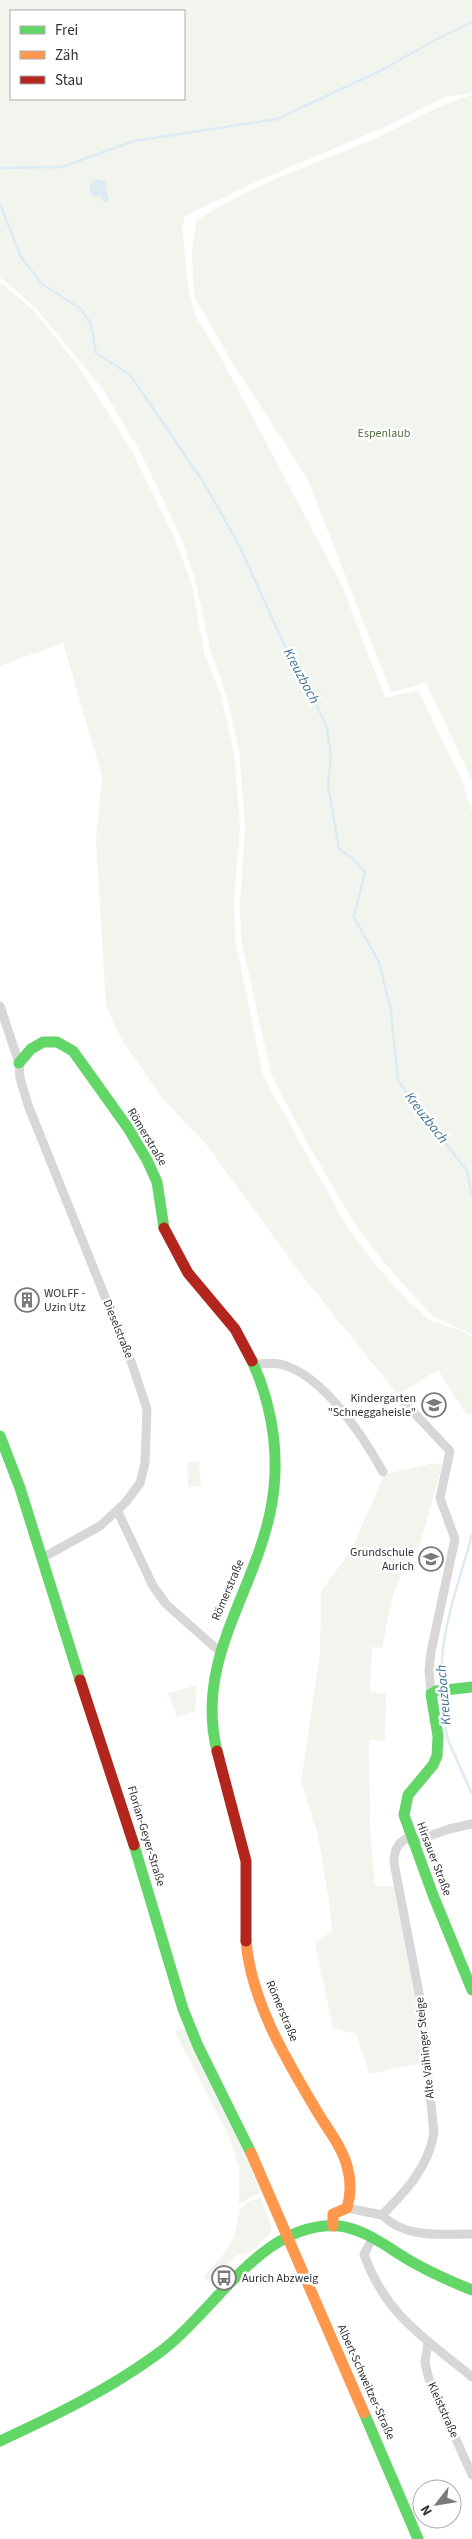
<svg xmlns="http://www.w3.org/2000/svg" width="472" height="2539" viewBox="0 0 472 2539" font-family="'Source Sans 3',sans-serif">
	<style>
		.green { fill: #f1f5ed; fill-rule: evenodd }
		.water { fill: #ddebf3 }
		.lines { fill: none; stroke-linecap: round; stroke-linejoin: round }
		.stream { stroke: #ddebf3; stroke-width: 2.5 }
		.street { stroke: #d7d7d7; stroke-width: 9 }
		.fast { stroke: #63d668; stroke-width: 11 }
		.slow { stroke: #ff974d; stroke-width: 11 }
		.jam { stroke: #b3261e; stroke-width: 11 }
		.labels { text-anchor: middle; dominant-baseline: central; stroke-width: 5; stroke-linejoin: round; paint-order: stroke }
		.park-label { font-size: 12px; fill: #56703f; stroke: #fff }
		.street-label { font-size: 12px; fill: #333; stroke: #fff }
		.poi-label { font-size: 12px; fill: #333; stroke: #fff; text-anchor: start }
		.water-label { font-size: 14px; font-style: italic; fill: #3f7597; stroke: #fff }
	</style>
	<rect width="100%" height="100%" fill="#fff"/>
	<path class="green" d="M0 0H472V93L444 97 387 126 257 181 185 216 182 228 189 293 196 317 224 363 342 586 385 698 418 690 462 781 472 812V1334L433 1317 382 1260 355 1224 305 1139 271 1074 241 939 240 903 245 827 239 750 226 694 210 649 196 583 181 537 138 448 104 391 35 307 0 277ZM11 11H184V99H11Z
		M472 95V780L426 683 391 692 307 478 230 359 194 296 192 254 196 222C247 185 320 163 378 137 410 123 439 104 472 95Z
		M0 282 33 310 76 363 110 416 132 451 175 539 192 585 204 652 221 696 234 752 240 826 234 903 235 939 263 1076 348 1229 377 1266 409 1302 431 1321 465 1332 472 1337V1415L466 1414 438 1370 398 1395 304 1278 206 1144 163 1099 122 1040 106 1006 96 841 102 776 63 643 0 666Z
		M199 1461 201 1486 188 1487 187 1462Z
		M434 1463 442 1466 421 1541C417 1555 407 1563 401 1575 390 1597 387 1624 382 1648L372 1647 370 1691 386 1694 385 1741 369 1740 370 1826 375 1886H394L416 1999 422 2063 370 2074 356 2034 333 2028 315 1943 332 1931 328 1894 317 1832 301 1782 320 1653 321 1591 344 1560 354 1543 385 1474Z
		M197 1685 195 1711 177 1717 168 1693Z
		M181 2028 186 2030 246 2155 261 2193 249 2198 239 2205V2168L229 2136 176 2034V2030Z
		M261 2198 272 2227 270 2233 253 2251 235 2256 209 2283 203 2277C227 2251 235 2246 239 2210L249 2201Z"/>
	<path class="water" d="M97 179 105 181 109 201 103 202 102 197 93 196 90 192V184Z"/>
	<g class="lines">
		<path class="stream" d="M0 168 62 167 134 141 277 119 382 70 435 40 472 22
			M0 204 21 257 42 284 81 309 91 324 96 353 130 375 204 483 240 547 297 673 318 708 327 728 331 756 328 785 339 849 353 859 365 872 354 917 379 962 391 1011 398 1081 467 1171 472 1196
			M442 1686C438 1634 459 1584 472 1535
			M443 1694 444 1722 448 1740 472 1794"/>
		<path class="street" d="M0 1006 19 1063 20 1078 28 1105 132 1364 147 1409 145 1463 140 1483 126 1502 100 1526 42 1558
			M253 1365C264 1363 274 1362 284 1365 325 1378 363 1436 383 1472
			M401 1399 450 1451 440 1498 455 1539 431 1652 429 1671 431 1694
			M118 1512 153 1586 166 1604 219 1651
			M412 1842 449 1829 472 1824
			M347 2208 382 2215
			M382 2215C406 2191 428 2168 434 2133L420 1998 394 1863C394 1849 398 1842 410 1837
			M382 2215C405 2239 442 2234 472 2234
			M372 2239 364 2254C385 2315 425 2338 472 2377
			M428 2343 425 2363 429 2379 472 2475"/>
		<path class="fast" d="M19 1063 31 1049 43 1042H57L73 1051 128 1128 147 1160 157 1182 164 1228
			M0 1436 20 1488 80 1680
			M472 1687 436 1691 431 1694 438 1736 437 1756 433 1765 408 1795 404 1815 433 1895 472 1990
			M217 1751C195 1661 252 1597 270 1513 281 1462 274 1409 252 1361
			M134 1845 183 2009 198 2046 251 2153
			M364 2413 418 2539
			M0 2441C54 2416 108 2390 156 2355 213 2315 262 2219 339 2226 366 2229 391 2250 414 2263 432 2273 452 2282 472 2290"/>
		<path class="slow" d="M246 1941C251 2002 287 2061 318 2113 328 2130 342 2147 347 2166 351 2180 351 2195 347 2208L333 2214V2226
			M251 2153 364 2413"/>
		<path class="jam" d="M164 1228 188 1273 235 1329 252 1361
			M80 1680 134 1845
			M217 1751 246 1861V1941"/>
	</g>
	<defs>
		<g id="building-ring" transform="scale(1.25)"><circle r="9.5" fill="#fff" stroke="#7a7a7a" stroke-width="1.5"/><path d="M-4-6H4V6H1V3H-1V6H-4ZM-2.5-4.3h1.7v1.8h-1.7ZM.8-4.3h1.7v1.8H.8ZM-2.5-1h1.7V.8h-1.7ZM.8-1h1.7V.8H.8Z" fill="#7a7a7a"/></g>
		<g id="school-ring" transform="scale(1.25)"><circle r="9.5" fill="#fff" stroke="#7a7a7a" stroke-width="1.5"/><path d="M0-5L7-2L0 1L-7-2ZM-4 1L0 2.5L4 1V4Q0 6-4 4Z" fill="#7a7a7a"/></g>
		<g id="bus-ring" transform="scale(1.25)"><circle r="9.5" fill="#fff" stroke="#7a7a7a" stroke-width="1.5"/><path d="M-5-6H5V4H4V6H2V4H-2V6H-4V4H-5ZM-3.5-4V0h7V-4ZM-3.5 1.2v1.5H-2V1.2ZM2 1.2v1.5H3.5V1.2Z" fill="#7a7a7a"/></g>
	</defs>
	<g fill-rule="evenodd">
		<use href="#building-ring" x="27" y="1300"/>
		<use href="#school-ring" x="434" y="1405"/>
		<use href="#school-ring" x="431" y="1559"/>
		<use href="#bus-ring" x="224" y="2278"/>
	</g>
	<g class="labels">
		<g class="park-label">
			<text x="384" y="433">Espenlaub</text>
		</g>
		<g class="street-label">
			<text transform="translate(147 1137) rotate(59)">Römerstraße</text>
			<text transform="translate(118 1329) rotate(68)">Dieselstraße</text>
			<text transform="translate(228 1590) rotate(-67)">Römerstraße</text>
			<text transform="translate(146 1836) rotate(73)">Florian-Geyer-Straße</text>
			<text transform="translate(434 1859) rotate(69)">Hirsauer Straße</text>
			<text transform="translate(282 2011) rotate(67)">Römerstraße</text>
			<text transform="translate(425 2048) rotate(-96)">Alte Vaihinger Steige</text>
			<text transform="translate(366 2382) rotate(66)">Albert-Schweitzer-Straße</text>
			<text transform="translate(443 2410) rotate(66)">Kleiststraße</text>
		</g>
		<g class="poi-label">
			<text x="44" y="1293">WOLFF -<tspan x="44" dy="14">Uzin Utz</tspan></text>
			<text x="416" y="1398" text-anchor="end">Kindergarten<tspan x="416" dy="14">"Schneggaheisle"</tspan></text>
			<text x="414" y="1552" text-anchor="end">Grundschule<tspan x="414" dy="14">Aurich</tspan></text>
			<text x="242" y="2278">Aurich Abzweig</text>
		</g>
		<g class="water-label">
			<text transform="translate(301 676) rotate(62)">Kreuzbach</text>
			<text transform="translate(426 1118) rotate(52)">Kreuzbach</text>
			<text transform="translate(444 1695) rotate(-95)">Kreuzbach</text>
		</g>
	</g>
	<rect x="10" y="10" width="175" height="90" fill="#ffffff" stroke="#adadad"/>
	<rect x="20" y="26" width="25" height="8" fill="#63d668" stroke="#adadad"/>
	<text x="55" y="35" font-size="15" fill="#333333">Frei</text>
	<rect x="20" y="51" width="25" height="8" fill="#ff974d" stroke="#adadad"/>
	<text x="55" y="60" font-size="15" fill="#333333">Zäh</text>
	<rect x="20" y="76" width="25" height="8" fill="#b3261e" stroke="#adadad"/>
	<text x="55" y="85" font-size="15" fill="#333333">Stau</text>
	<g transform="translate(437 2504) rotate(239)"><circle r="24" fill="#ffffff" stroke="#adadad"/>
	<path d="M0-4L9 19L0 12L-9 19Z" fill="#7a7a7a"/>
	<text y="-8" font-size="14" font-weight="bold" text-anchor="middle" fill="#333333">N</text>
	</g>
</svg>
